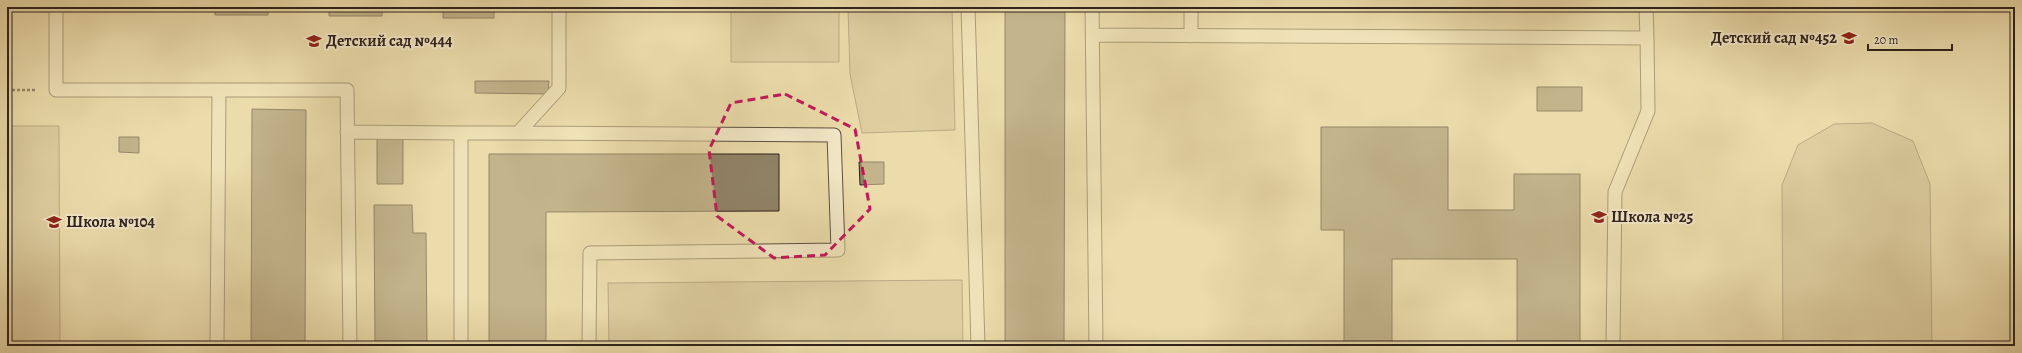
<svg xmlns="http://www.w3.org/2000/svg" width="2022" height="353" viewBox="0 0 2022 353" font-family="Alegreya,serif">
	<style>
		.green { fill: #ccbc93; stroke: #7d6f58 }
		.building { fill: #918367; stroke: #2e221d }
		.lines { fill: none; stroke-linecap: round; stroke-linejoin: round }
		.service-casing { stroke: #5e5040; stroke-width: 15 }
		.path { stroke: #2e221d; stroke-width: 2.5; stroke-dasharray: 3 2; stroke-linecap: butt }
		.service { stroke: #f3e8c8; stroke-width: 13 }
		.marked { fill: none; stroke: #c2185b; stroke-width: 3; stroke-dasharray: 8 5; stroke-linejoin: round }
		.labels { text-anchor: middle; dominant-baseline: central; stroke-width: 4; stroke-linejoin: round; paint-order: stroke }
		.poi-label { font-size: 16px; font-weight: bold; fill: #2e221d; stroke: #f3e8c8; text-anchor: start }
	</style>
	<rect width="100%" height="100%" fill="#ecdcab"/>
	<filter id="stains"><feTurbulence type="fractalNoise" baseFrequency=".005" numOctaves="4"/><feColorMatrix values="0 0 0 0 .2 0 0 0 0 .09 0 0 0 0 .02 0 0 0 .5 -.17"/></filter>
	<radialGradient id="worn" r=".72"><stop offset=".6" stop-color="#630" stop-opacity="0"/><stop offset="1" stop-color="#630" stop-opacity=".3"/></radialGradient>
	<path class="green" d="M731 7H839V62H731Z
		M848 7H952L955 130 862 133 850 74Z
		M1872 123 1913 141 1930 184 1932 346H1783L1782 185 1798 145 1834 124Z
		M7 126H59L60 346H7Z
		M962 280 963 346H609L608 283Z"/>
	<path class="building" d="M215 7H268V15H215Z
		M329 7H382V16H329Z
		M443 7H494V18H443Z
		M1005 7H1065L1064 346H1005Z
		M475 81H549L548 94 475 93Z
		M1537 87H1582V111H1537Z
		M252 109 306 110 305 346H251Z
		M1321 127H1448V210H1514V174H1580V346H1517V259H1392V346H1344V230H1321Z
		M377 136H403V184H377Z
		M119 137H139V153L119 152Z
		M489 154H779V211L546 212V346H489Z
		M859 162H884V184L860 185Z
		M374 205H412L413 233H426L427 346H375Z"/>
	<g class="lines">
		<g class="service-casing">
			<path id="service" d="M56 7V90H347L350 346
				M968 7 978 346
				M1092 7 1096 346
				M1093 35 1647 38 1646 7
				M1191 36V7
				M347 132 461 133
				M518 133 834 135 838 250 590 253 589 346
				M217 346 219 90
				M461 346V133H518L559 88V7
				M1613 346 1615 192 1648 111 1647 38"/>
		</g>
		<path class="path" d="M7 90H36"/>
		<use href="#service" class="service"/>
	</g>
	<path d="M0 0H2022V353H0ZM785 94 855 129 870 209 825 255 774 258 717 216 709 150 731 103Z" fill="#ecdcab" fill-opacity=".55" fill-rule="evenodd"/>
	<path class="marked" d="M785 94 855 129 870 209 825 255 774 258 717 216 709 150 731 103Z"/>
	<defs>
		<g id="school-bare" transform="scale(1.2)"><path d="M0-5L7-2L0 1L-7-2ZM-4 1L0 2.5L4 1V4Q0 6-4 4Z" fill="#8f2418" stroke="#f3e8c8" stroke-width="2.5" paint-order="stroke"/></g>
	</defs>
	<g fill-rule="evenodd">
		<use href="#school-bare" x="1849" y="38"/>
		<use href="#school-bare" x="314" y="41"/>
		<use href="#school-bare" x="1599" y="217"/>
		<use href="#school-bare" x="54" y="222"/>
	</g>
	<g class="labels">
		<g class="poi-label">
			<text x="1837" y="38" text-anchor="end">Детский сад №452</text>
			<text x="326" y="41">Детский сад №444</text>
			<text x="1611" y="217">Школа №25</text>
			<text x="66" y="222">Школа №104</text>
		</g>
	</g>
	<rect width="2022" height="353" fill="none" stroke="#ecdcab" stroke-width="24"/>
	<rect x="8" y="8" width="2006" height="337" fill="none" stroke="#2e221d" stroke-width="2"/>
	<rect x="12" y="12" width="1998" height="329" fill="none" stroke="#2e221d"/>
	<path d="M1868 44v6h84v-6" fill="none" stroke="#2e221d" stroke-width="2"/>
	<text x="1874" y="44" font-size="12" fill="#2e221d" stroke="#f3e8c8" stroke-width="3" paint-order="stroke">20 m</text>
	<rect width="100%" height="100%" filter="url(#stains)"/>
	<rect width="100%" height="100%" fill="url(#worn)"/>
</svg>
